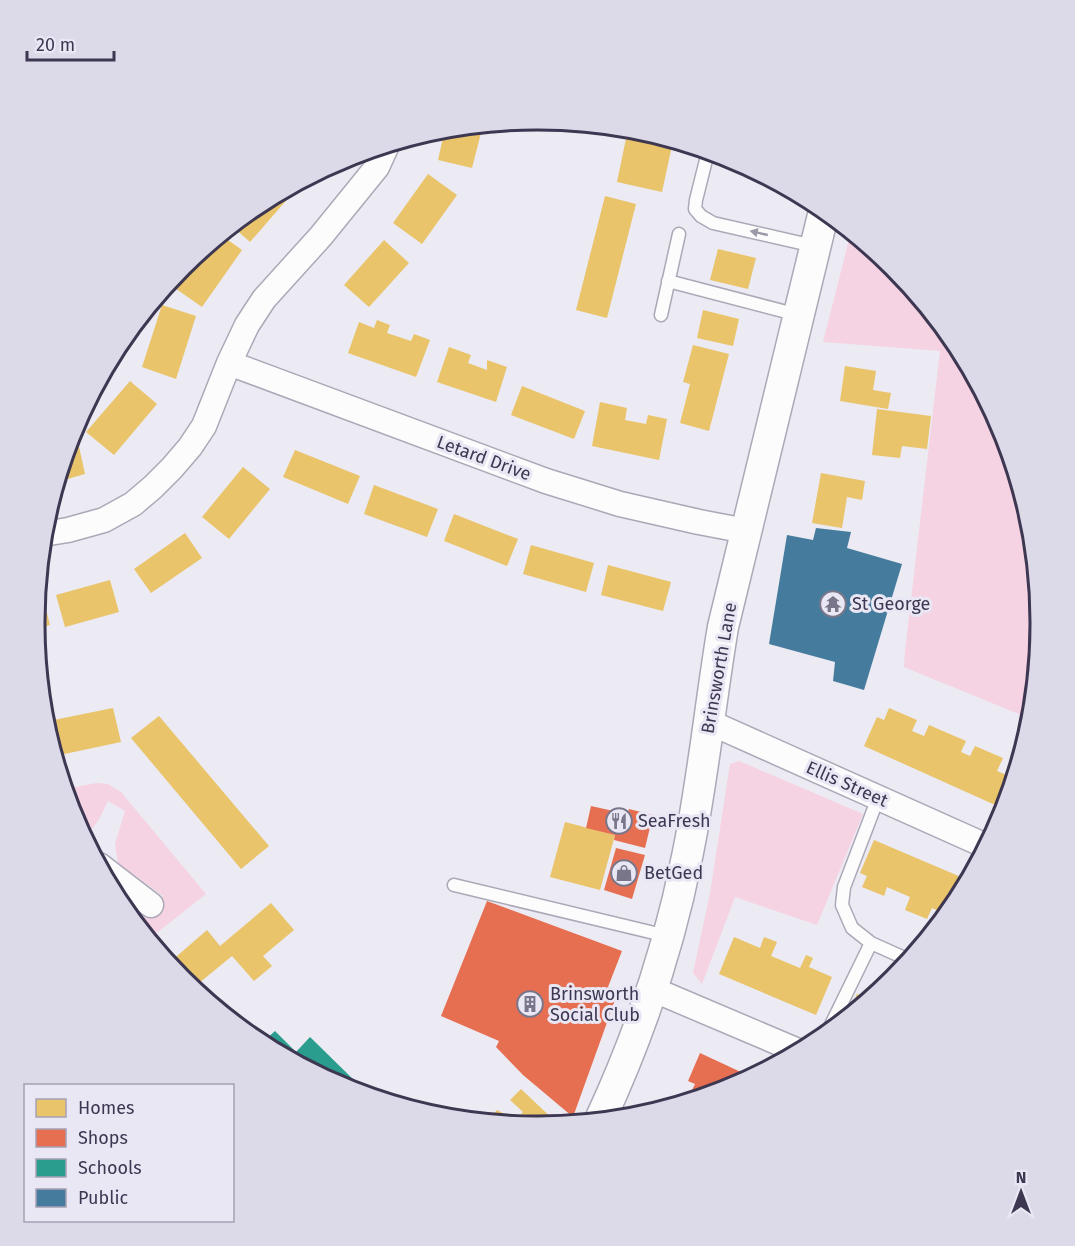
<svg xmlns="http://www.w3.org/2000/svg" width="1075" height="1246" viewBox="0 0 1075 1246" font-family="'Fira Sans',sans-serif">
	<style>
		.green { fill: #f5d3e3 }
		.homes { fill: #e9c46a }
		.shops { fill: #e76f51 }
		.schools { fill: #2a9d8f }
		.public { fill: #457b9d }
		.lines { fill: none; stroke-linecap: round; stroke-linejoin: round }
		.service-casing { stroke: #aca8b7; stroke-width: 15 }
		.minor-casing { stroke: #aca8b7; stroke-width: 27 }
		.tertiary-casing { stroke: #aca8b7; stroke-width: 33 }
		.service { stroke: #fcfcfd; stroke-width: 12 }
		.minor { stroke: #fcfcfd; stroke-width: 24 }
		.tertiary { stroke: #fcfcfd; stroke-width: 30 }
		.oneway { fill: #9c9aa8 }
		.labels { text-anchor: middle; dominant-baseline: central; stroke-width: 6; stroke-linejoin: round; paint-order: stroke }
		.street-label { font-size: 18px; fill: #3d3752; stroke: #eae7f5 }
		.poi-label { font-size: 18px; fill: #3d3752; stroke: #eae7f5; text-anchor: start }
		.rim { fill: none; stroke: #3d3752; stroke-width: 3 }
	</style>
	<rect width="100%" height="100%" fill="#eceaf2"/>
	<path class="green" d="M851 232 893 268 956 344 1002 431 1031 525 1040 623 1031 719 904 667 905 651 940 351 823 342Z
		M739 761 863 814 817 925 735 897 702 984 693 973 710 893 730 764Z
		M97 783 108 784 121 792 206 894 149 939 129 915 137 911 152 916 163 896 118 863 115 844 125 811 108 801 98 821 85 838 73 815 65 789Z"/>
	<path class="homes" d="M483 125 472 168 438 160 445 129Z
		M628 129 636 130 673 141 662 192 617 182Z
		M428 174 457 195 422 244 393 223Z
		M294 186 297 188 250 242 232 226 258 205Z
		M605 196 636 204 607 318 576 310Z
		M221 235 242 250 202 307 172 286 191 259Z
		M384 240 409 263 369 307 344 285Z
		M718 249 756 258 748 289 710 280Z
		M162 305 196 316 176 379 142 367Z
		M703 310 739 319 733 346 697 338Z
		M377 320 390 325 387 333 411 341 414 334 430 340 416 377 348 353 359 322 374 328Z
		M693 345 729 354 709 431 680 423 690 384 683 382Z
		M449 347 471 355 468 363 487 370V360L507 367 496 402 437 382Z
		M845 366 876 371 873 390 891 393 888 409 840 401Z
		M130 381 157 404 114 455 86 432Z
		M522 386 585 411 574 439 511 415Z
		M600 402 627 408 625 420 646 424 648 415 667 419 659 460 592 446Z
		M877 409 931 416 927 449 902 446 900 458 872 455Z
		M78 442 85 474 57 482 69 444Z
		M295 450 360 476 348 504 283 477Z
		M243 467 270 489 229 539 202 517Z
		M821 473 865 481 862 500 847 497 842 528 812 523Z
		M374 485 438 509 427 537 364 514Z
		M454 514 518 539 507 566 444 541Z
		M185 533 202 558 151 593 134 569Z
		M531 545 594 563 586 592 523 574Z
		M608 565 671 582 663 611 601 595Z
		M110 580 119 612 65 627 56 595Z
		M42 593 50 625 35 629 37 594Z
		M113 708 121 742 55 756 44 722Z
		M889 708 917 720 912 731 924 736 929 725 966 741 961 752 970 756 975 746 1003 758 997 771 1014 778 1004 809 864 746 877 717 884 720Z
		M159 716 269 846 241 869 131 738Z
		M565 822 615 835 600 890 550 877Z
		M874 840 968 880 956 903 946 914 932 908 927 919 905 910 910 897 887 887 884 896 862 887 867 876 860 873Z
		M271 903 294 930 263 956 272 966 254 981 232 956 193 988 182 978 169 963 207 930 220 946Z
		M734 937 760 948 764 937 777 942 771 956 800 968 806 955 813 958 809 967 832 977 816 1015 719 974Z
		M868 987 877 992 847 1017 857 994 864 997Z
		M521 1089 557 1123 555 1124 537 1126 487 1121 497 1110 516 1120 523 1112 510 1100Z"/>
	<path class="shops" d="M591 806 627 814 629 809 653 815 645 848 614 840 615 835 586 828Z
		M616 848 645 855 632 899 604 890Z
		M487 901 622 951 608 987 618 992 573 1117 523 1075 496 1047 499 1041 441 1016Z
		M700 1053 743 1073 738 1083 730 1088 687 1101 695 1084 688 1081Z"/>
	<path class="schools" d="M275 1031 296 1052 310 1037 358 1084 352 1090 345 1088 262 1043Z"/>
	<path class="public" d="M816 528 851 532 847 548 902 564 864 690 833 681 835 662 769 644 787 535 813 540Z"/>
	<g class="lines">
		<g class="service-casing">
			<path id="service" d="M708 152 696 200 695 209 701 216 713 223 814 246
				M668 281 798 315
				M661 315 679 234
				M454 885 667 936
				M871 943 852 928 842 905 844 887 878 798
				M827 1033 871 943 909 960"/>
		</g>
		<g class="minor-casing">
			<path id="minor" d="M229 363 546 481 620 504 699 522 746 531
				M43 534 68 530 104 520 133 504 153 487 172 468 190 447 204 426 229 363 247 325 264 299 321 236 377 167 387 145
				M709 722 986 846
				M99 865 151 905
				M652 989 798 1051"/>
		</g>
		<g class="tertiary-casing">
			<path id="tertiary" d="M600 1120C639 1036 669 948 687 857 703 781 710 704 723 627L824 211"/>
		</g>
		<use href="#service" class="service"/>
		<use href="#minor" class="minor"/>
		<use href="#tertiary" class="tertiary"/>
	</g>
	<defs><path id="oneway-solid" d="M-6-.8H1V-3.2L6.5 0L1 3.2V.8H-6Z" transform="scale(1.5)"/></defs>
	<use class="oneway" href="#oneway-solid" transform="translate(759 233) rotate(-167)"/>
	<defs>
		<g id="temple-ring" transform="scale(1.35)"><circle r="9.5" fill="#eae7f5" stroke="#7a768a" stroke-width="1.5"/><path d="M0-6L5-2H3V0L6.5 2.5H4V6H1.5V3h-3V6H-4V2.5H-6.5L-3 0V-2H-5Z" fill="#7a768a"/></g>
		<g id="restaurant-ring" transform="scale(1.35)"><circle r="9.5" fill="#eae7f5" stroke="#7a768a" stroke-width="1.5"/><path d="M-5-6h1v4h1v-4h1v4h1v-4h1v5L-1.5 .5V6h-2V.5L-5-1ZM5-6V6H3V1.5H1.5Q1.5-4 5-6Z" fill="#7a768a"/></g>
		<g id="shop-ring" transform="scale(1.35)"><circle r="9.5" fill="#eae7f5" stroke="#7a768a" stroke-width="1.5"/><path d="M-5-2.5h2.3a2.7 3.5 0 0 1 5.4 0H5L5.5 6h-11ZM-1.5-2.5h3a1.5 2.3 0 0 0-3 0Z" fill="#7a768a"/></g>
		<g id="building-ring" transform="scale(1.35)"><circle r="9.5" fill="#eae7f5" stroke="#7a768a" stroke-width="1.5"/><path d="M-4-6H4V6H1V3H-1V6H-4ZM-2.5-4.3h1.7v1.8h-1.7ZM.8-4.3h1.7v1.8H.8ZM-2.5-1h1.7V.8h-1.7ZM.8-1h1.7V.8H.8Z" fill="#7a768a"/></g>
	</defs>
	<g fill-rule="evenodd">
		<use href="#temple-ring" x="833" y="604"/>
		<use href="#restaurant-ring" x="619" y="821"/>
		<use href="#shop-ring" x="624" y="873"/>
		<use href="#building-ring" x="530" y="1004"/>
	</g>
	<g class="labels">
		<g class="street-label">
			<text transform="translate(484 458) rotate(20)">Letard Drive</text>
			<text transform="translate(719 668) rotate(-80)">Brinsworth Lane</text>
			<text transform="translate(847 784) rotate(24)">Ellis Street</text>
		</g>
		<g class="poi-label">
			<text x="852" y="604">St George</text>
			<text x="638" y="821">SeaFresh</text>
			<text x="644" y="873">BetGed</text>
			<text x="550" y="994">Brinsworth<tspan x="550" dy="21">Social Club</tspan></text>
		</g>
	</g>
	<path d="M0 0H1075V1246H0ZM537 130H538A492 492 0 0 1 1030 622V624A492 492 0 0 1 538 1116H537A492 492 0 0 1 45 624V622A492 492 0 0 1 537 130Z" fill="#dcd9e8" fill-rule="evenodd"/>
	<path class="rim" d="M537 130H538A492 492 0 0 1 1030 622V624A492 492 0 0 1 538 1116H537A492 492 0 0 1 45 624V622A492 492 0 0 1 537 130Z"/>
	<rect x="24" y="1084" width="210" height="138" fill="#eae7f5" stroke="#a5a1b4" stroke-width="1.5"/>
	<rect x="36" y="1099" width="30" height="18" fill="#e9c46a" stroke="#a5a1b4" stroke-width="1.5"/>
	<text x="78" y="1114" font-size="18" fill="#3d3752">Homes</text>
	<rect x="36" y="1129" width="30" height="18" fill="#e76f51" stroke="#a5a1b4" stroke-width="1.5"/>
	<text x="78" y="1144" font-size="18" fill="#3d3752">Shops</text>
	<rect x="36" y="1159" width="30" height="18" fill="#2a9d8f" stroke="#a5a1b4" stroke-width="1.5"/>
	<text x="78" y="1174" font-size="18" fill="#3d3752">Schools</text>
	<rect x="36" y="1189" width="30" height="18" fill="#457b9d" stroke="#a5a1b4" stroke-width="1.5"/>
	<text x="78" y="1204" font-size="18" fill="#3d3752">Public</text>
	<g transform="translate(1021 1192)" stroke="#eae7f5" stroke-width="4.5" paint-order="stroke">
	<path d="M0-4.5L10 22L0 15L-10 22Z" fill="#3d3752"/>
	<text y="-9" font-size="16" font-weight="bold" text-anchor="middle" fill="#3d3752">N</text>
	</g>
	<path d="M27 51v9h87v-9" fill="none" stroke="#3d3752" stroke-width="3"/>
	<text x="36" y="51" font-size="18" fill="#3d3752" stroke="#eae7f5" stroke-width="4.5" paint-order="stroke">20 m</text>
</svg>
